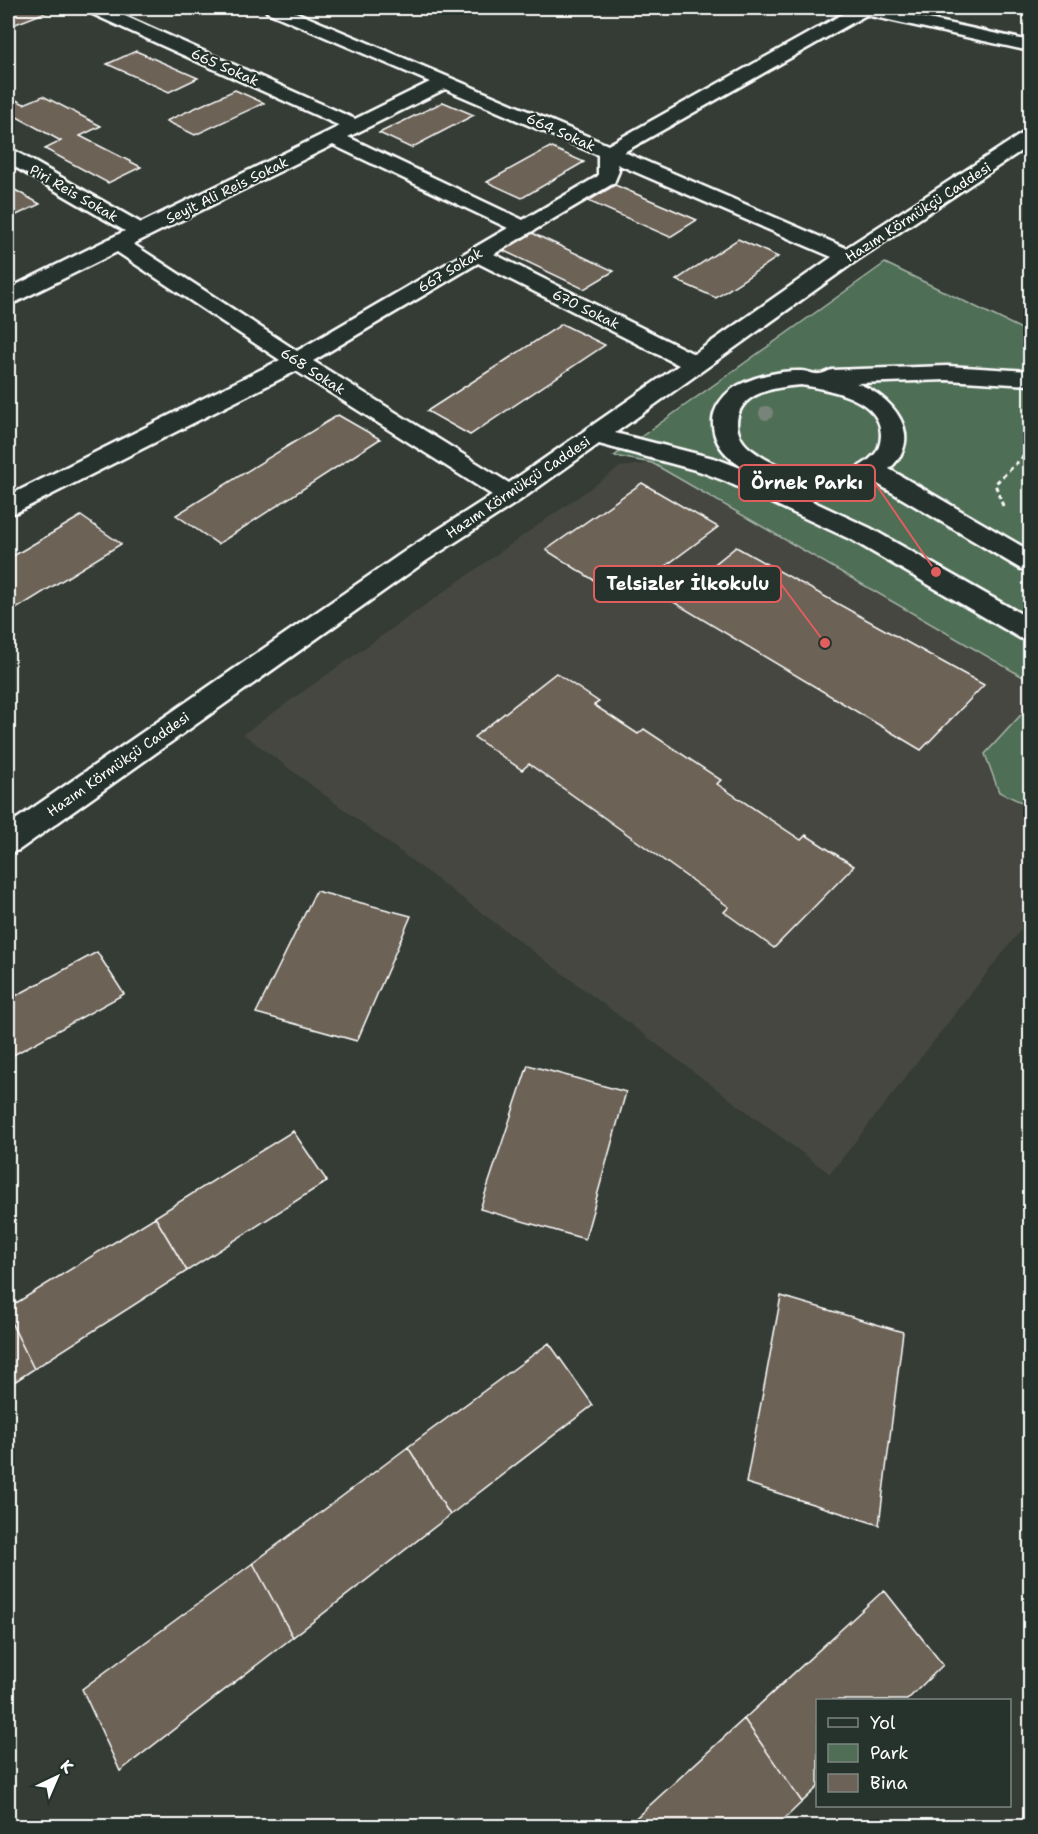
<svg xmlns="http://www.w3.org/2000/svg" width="1038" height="1834" viewBox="0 0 1038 1834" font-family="'Shantell Sans',sans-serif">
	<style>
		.built { fill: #45473f }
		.green { fill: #506e56; stroke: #a8b6aa; stroke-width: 1.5 }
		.building { fill: #6d6257; stroke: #fff; stroke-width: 1.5 }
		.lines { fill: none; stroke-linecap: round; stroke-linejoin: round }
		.minor-casing { stroke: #fff; stroke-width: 5 }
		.path { stroke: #fff; stroke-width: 3; stroke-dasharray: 4.5 4; stroke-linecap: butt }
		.minor { fill: #26332d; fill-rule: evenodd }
		.tree { fill: #78847a }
		.labels { text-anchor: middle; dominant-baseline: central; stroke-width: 4.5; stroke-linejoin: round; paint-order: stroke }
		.far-street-label { font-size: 14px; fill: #fff; stroke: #26332d }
		.leader { fill: none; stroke: #e05e5e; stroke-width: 2 }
		.callout-dot { fill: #e05e5e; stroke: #26332d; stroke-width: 2 }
		.callout { fill: #26332d; stroke: #e05e5e; stroke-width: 2 }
		.callout-label { font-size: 18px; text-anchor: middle; font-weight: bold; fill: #fff }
	</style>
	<rect width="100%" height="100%" fill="#343c35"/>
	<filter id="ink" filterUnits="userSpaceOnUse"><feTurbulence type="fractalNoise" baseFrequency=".0167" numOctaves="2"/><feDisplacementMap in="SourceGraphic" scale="12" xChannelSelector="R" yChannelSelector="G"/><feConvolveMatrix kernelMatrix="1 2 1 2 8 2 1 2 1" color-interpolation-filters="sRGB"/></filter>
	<g filter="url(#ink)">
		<path class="built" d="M652 463 1030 681V705L985 754 1030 806V918L830 1174 243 734 620 467Z"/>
		<path class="green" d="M885 263 1030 333V681L652 463 614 456Z
			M1030 705V806L999 792 985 754Z"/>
		<path class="building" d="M8 8H51L54 9 8 27Z
			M136 51 198 78 169 92 107 64Z
			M235 90 264 103 195 135 166 121Z
			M8 96 24 104 43 96 101 126 80 136 141 167 108 183 45 149 61 141 8 112Z
			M443 102 474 115 411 148 379 133Z
			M550 147 584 162 522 198 487 182Z
			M615 185 697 220 670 237 588 201Z
			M15 190 40 204 8 219V194Z
			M532 233 614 271 584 289 502 250Z
			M738 239 778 257 716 298 676 280Z
			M562 324 605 345 470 435 427 411Z
			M338 415 380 439 218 544 176 515Z
			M642 483 718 527 622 598 546 550Z
			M81 516 121 544 8 614V559Z
			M736 547 984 685 921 750 670 600Z
			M556 673 599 702 594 705 638 734 644 729 721 780 717 784 801 840 806 835 854 866 774 948 724 912 729 907 529 764 522 770 474 737Z
			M316 891 411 916 357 1041 256 1013Z
			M97 952 124 994 8 1058V1000Z
			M528 1065 626 1092 585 1239 480 1209Z
			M293 1131 327 1181 187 1271 155 1217Z
			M155 1217 187 1271 34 1369 8 1316V1308Z
			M781 1296 903 1332 879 1525 746 1483Z
			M8 1316 34 1369 8 1386Z
			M549 1343 593 1405 450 1515 408 1447Z
			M408 1447 450 1515 293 1637 253 1563Z
			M253 1563 293 1637 120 1771 82 1689Z
			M884 1590 943 1665 907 1700H818V1787L802 1802 744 1719Z
			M744 1719 802 1802 777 1826H627Z"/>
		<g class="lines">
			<g class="minor-casing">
				<path id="minor" d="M86 8H107L355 119 430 82 267 12 265 8H286L608 145 850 10 849 8H878L1030 41V51L866 15 624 152 846 248 1023 133 1030 131V145L856 261 615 433 717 459 743 469 870 528 1030 619V641L1020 638 852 540 725 481 699 471 599 444 519 501 426 561 19 850 8 853V825L408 549 492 495 296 371 17 512 8 514V496L280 360 117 252 16 302 8 303V289L125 231 8 163V149L15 151 141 223 340 126 88 12ZM445 89 598 155V176L523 220 348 137ZM333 145 508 228 297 351 133 244ZM617 164 832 257 694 354 494 254 614 183 619 171ZM478 263 679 365 509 483 313 361Z
					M947 366 1030 371V385L947 380 856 383C891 395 927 436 889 469L1030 551V572L1021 569 871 480C853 487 833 492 813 490 778 488 710 465 713 420 714 408 722 397 731 390 749 377 781 370 802 371 807 371 814 375 820 374 823 374 828 371 832 370ZM801 385C828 389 880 398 881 434 881 441 879 450 874 455 843 488 784 475 752 450 743 444 737 434 737 423 738 392 776 387 801 385Z"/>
			</g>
			<path class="path" d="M1003 506 995 484 1030 450"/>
			<use href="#minor" class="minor"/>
		</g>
		<circle class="tree" cx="766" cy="413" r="7"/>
	</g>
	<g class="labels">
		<g class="far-street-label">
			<text transform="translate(225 67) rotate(24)">665 Sokak</text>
			<text transform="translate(561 132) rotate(24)">664 Sokak</text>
			<text transform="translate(227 190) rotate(-26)">Seyit Ali Reis Sokak</text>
			<text transform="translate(74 193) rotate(30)">Piri Reis Sokak</text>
			<text transform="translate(918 212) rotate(-33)">Hazım Körmükçü Caddesi</text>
			<text transform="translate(450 270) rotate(-31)">667 Sokak</text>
			<text transform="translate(586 309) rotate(26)">670 Sokak</text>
			<text transform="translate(313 371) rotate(33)">668 Sokak</text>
			<text transform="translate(518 487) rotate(-34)">Hazım Körmükçü Caddesi</text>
			<text transform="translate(118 764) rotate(-35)">Hazım Körmükçü Caddesi</text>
		</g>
	</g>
	<path class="leader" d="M936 572L875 483M825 643L781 584"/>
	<g class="callout-dot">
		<circle cx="936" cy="572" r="6"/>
		<circle cx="825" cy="643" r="6"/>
	</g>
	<g class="callout">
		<rect x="739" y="465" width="136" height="36" rx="6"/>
		<rect x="594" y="566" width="187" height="36" rx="6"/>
	</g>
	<g class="callout-label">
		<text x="807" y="489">Örnek Parkı</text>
		<text x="688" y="590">Telsizler İlkokulu</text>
	</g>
	<rect width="1038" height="1834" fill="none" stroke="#26332d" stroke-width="30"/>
	<rect x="15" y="15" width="1008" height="1804" fill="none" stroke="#fff" stroke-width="2" filter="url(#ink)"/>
	<rect x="816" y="1699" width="195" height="108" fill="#26332d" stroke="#7d8581" stroke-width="1.5"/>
	<rect x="828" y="1718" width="30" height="9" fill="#26332d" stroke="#7d8581" stroke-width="1.5"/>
	<text x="870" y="1729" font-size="18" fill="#ffffff">Yol</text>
	<rect x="828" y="1744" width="30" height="18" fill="#506e56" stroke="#7d8581" stroke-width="1.5"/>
	<text x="870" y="1759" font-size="18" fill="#ffffff">Park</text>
	<rect x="828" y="1774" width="30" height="18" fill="#6d6257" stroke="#7d8581" stroke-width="1.5"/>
	<text x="870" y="1789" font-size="18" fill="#ffffff">Bina</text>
	<g transform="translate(57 1777) rotate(44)" stroke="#26332d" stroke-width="4.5" paint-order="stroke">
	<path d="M0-4.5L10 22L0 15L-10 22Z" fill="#ffffff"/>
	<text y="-9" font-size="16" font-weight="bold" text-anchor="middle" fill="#ffffff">K</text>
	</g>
</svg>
